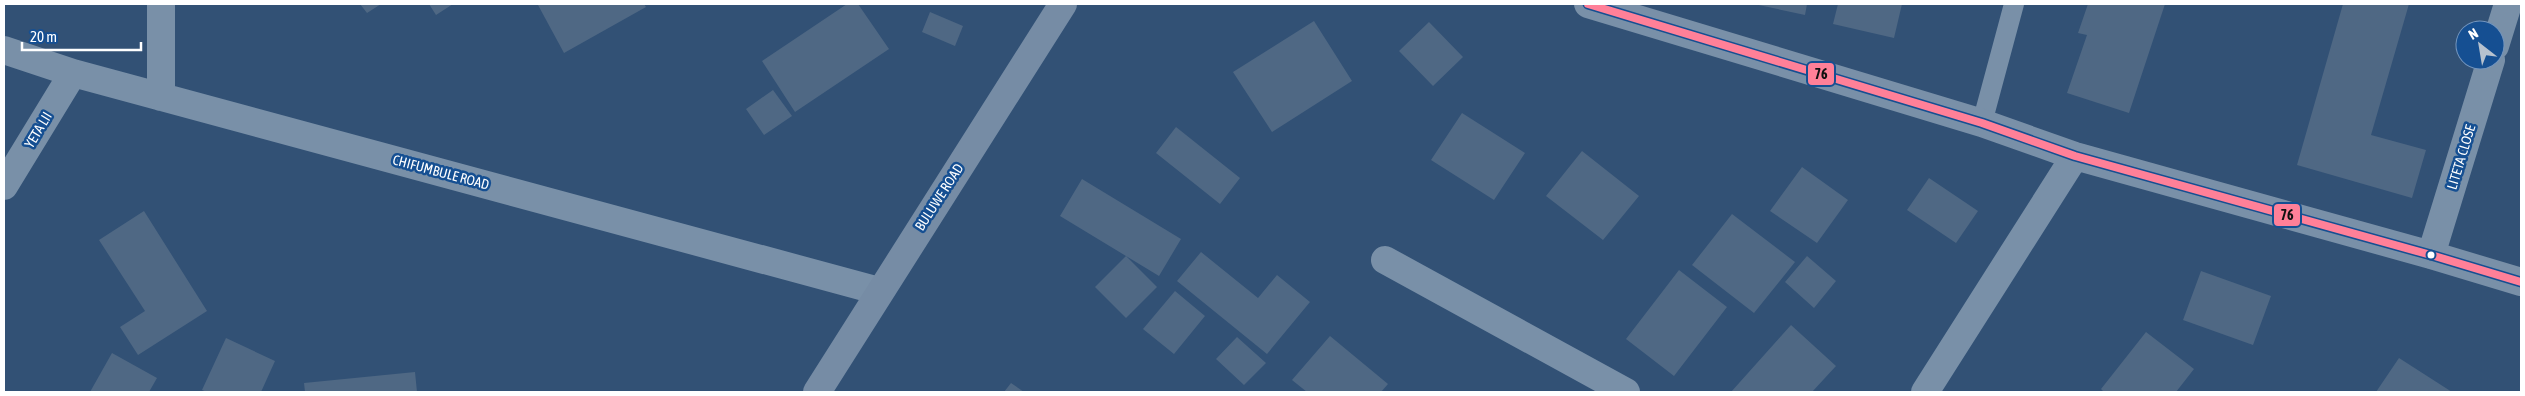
<svg xmlns="http://www.w3.org/2000/svg" width="2525" height="396" viewBox="0 0 2525 396" font-family="'Asap Condensed',sans-serif">
	<style>
		.building { fill: #4f6884 }
		.lines { fill: none; stroke-linecap: round; stroke-linejoin: round }
		.lane { stroke: #7990a8; stroke-width: 20 }
		.street { stroke: #7990a8; stroke-width: 28 }
		.secondary { stroke: #768ca5; stroke-width: 28 }
		.bus-1-casing { stroke: #154f92; stroke-width: 11 }
		.bus-1 { stroke: #ff8098; stroke-width: 8 }
		.bus-dot { fill: #fff; stroke: #154f92; stroke-width: 2 }
		.labels { text-anchor: middle; dominant-baseline: central; stroke-width: 5; stroke-linejoin: round; paint-order: stroke }
		.street-label { font-size: 14px; fill: #fff; stroke: #154f92 }
		.line-badge { stroke: #154f92; stroke-width: 2 }
		.pale-badge-label { font-size: 14px; text-anchor: middle; font-weight: bold; fill: #111 }
	</style>
	<rect width="100%" height="100%" fill="#325175"/>
	<path class="building" d="M360 4H381L367 13Z
		M429 4H453L436 15Z
		M540 4H644L646 7 564 53 538 5Z
		M847 4H858L889 49 795 112 762 61Z
		M1754 4H1807L1805 15Z
		M1838 4H1902L1894 38 1833 24Z
		M2088 4H2165L2129 113 2067 93 2087 35 2078 33Z
		M2343 4H2409L2371 135 2426 150 2412 198 2297 165Z
		M930 12 963 26 955 46 922 32Z
		M1314 21 1352 81 1272 132 1233 72Z
		M1429 22 1463 57 1433 86 1399 51Z
		M773 90 792 116 764 135 746 109Z
		M1462 113 1525 153 1494 200 1431 160Z
		M1176 127 1240 178 1220 204 1156 153Z
		M1582 151 1639 196 1603 240 1546 196Z
		M1802 167 1848 200 1817 243 1770 211Z
		M1929 178 1978 211 1956 243 1907 210Z
		M1082 179 1181 239 1159 276 1060 216Z
		M144 211 207 311 138 355 120 327 145 311 99 240Z
		M1732 214 1795 262 1754 313 1692 265Z
		M1201 252 1258 298 1277 275 1310 302 1267 354 1177 281Z
		M1126 256 1157 287 1126 318 1095 287Z
		M1807 256 1836 281 1814 308 1785 282Z
		M1679 270 1727 307 1674 376 1626 339Z
		M2201 271 2271 296 2253 345 2183 320Z
		M1175 291 1205 316 1174 354 1143 329Z
		M1791 325 1836 366 1812 392H1731Z
		M2146 332 2194 369 2176 392H2104L2101 389Z
		M1330 336 1388 384 1381 392H1307L1292 380Z
		M1237 337 1266 363 1244 385 1216 359Z
		M226 338 275 361 261 392H207L202 390Z
		M112 353 157 378 149 392H90Z
		M2399 358 2452 392H2376Z
		M415 372 417 392H305L304 383Z
		M1011 383 1024 392H1004Z"/>
	<g class="lines">
		<path class="lane" d="M1982 123 2014 4"/>
		<path class="street" d="M1588 4 1982 123 2075 156 2431 255 2521 282
			M2495 46 2508 4
			M4 50 73 73 879 291
			M161 97V4
			M4 186 73 73
			M2431 255 2491 60
			M1385 260 1626 392
			M1925 392 2075 156"/>
		<path class="secondary" d="M817 392 1063 4"/>
		<g class="bus-1-casing">
			<path id="bus-1" d="M1588 4 1982 123 2075 156 2431 255 2521 282"/>
		</g>
		<use href="#bus-1" class="bus-1"/>
	</g>
	<circle class="bus-dot" cx="2431" cy="255" r="4.5"/>
	<g class="labels">
		<g class="street-label">
			<text transform="translate(38 130) rotate(-59)">YETA LII</text>
			<text transform="translate(2461 157) rotate(-73)">LITETA CLOSE</text>
			<text transform="translate(441 172) rotate(15)">CHIFUMBULE ROAD</text>
			<text transform="translate(939 197) rotate(-57)">BULUWE ROAD</text>
		</g>
	</g>
	<g class="line-badge">
		<rect x="1807" y="62" width="28" height="24" rx="5" fill="#ff8098"/>
		<rect x="2273" y="203" width="28" height="24" rx="5" fill="#ff8098"/>
	</g>
	<g class="pale-badge-label">
		<text x="1821" y="79">76</text>
		<text x="2287" y="220">76</text>
	</g>
	<rect width="2525" height="396" fill="none" stroke="#ffffff" stroke-width="10"/>
	<g transform="translate(2480 45) rotate(329)"><circle r="24" fill="#154f92" stroke="#7395be"/>
	<path d="M0-4L9 19L0 12L-9 19Z" fill="#b7c2cf"/>
	<text y="-8" font-size="14" font-weight="bold" text-anchor="middle" fill="#ffffff">N</text>
	</g>
	<path d="M22 42v8h119v-8" fill="none" stroke="#ffffff" stroke-width="2.5"/>
	<text x="30" y="42" font-size="15" fill="#ffffff" stroke="#154f92" stroke-width="4" paint-order="stroke">20 m</text>
</svg>
